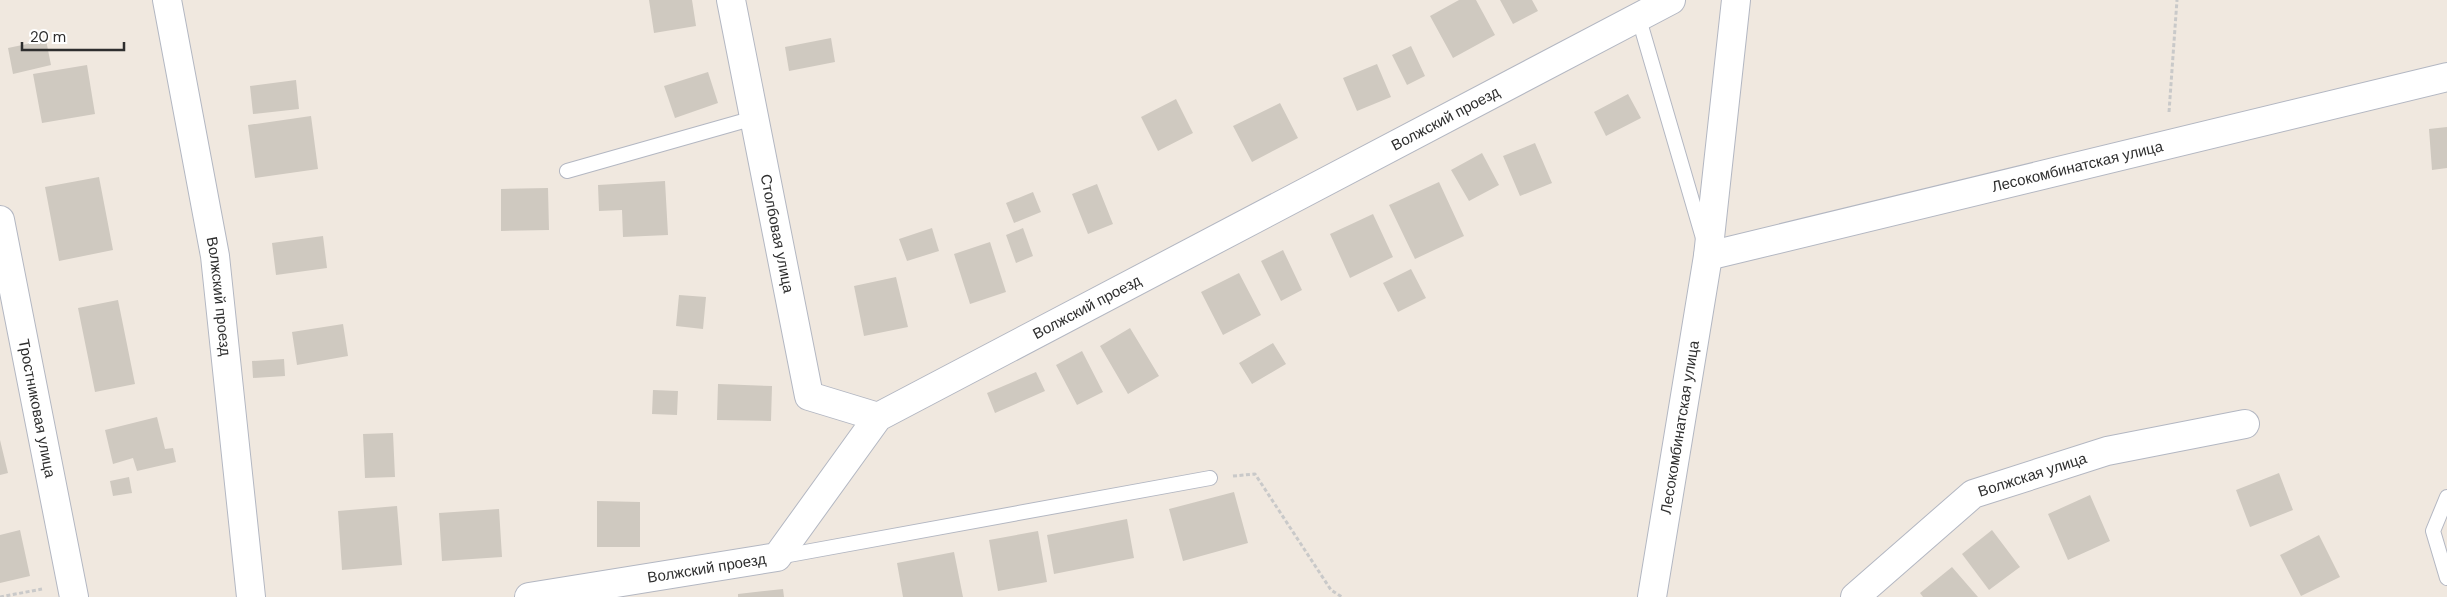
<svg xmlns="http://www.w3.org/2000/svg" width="2447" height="597" viewBox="0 0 2447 597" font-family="'DM Sans',sans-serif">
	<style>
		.building { fill: #cfc9c0 }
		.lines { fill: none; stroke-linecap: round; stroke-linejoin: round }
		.lane-casing { stroke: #b3b7c2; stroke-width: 16 }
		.street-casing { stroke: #b3b7c2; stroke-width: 30 }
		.secondary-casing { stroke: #b3b7c2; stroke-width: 30 }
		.path { stroke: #c9c9c9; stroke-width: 3; stroke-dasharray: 4 2.5; stroke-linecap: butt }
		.lane { stroke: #fff; stroke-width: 14 }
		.street { stroke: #fff; stroke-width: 28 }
		.secondary { stroke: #fff; stroke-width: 28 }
		.labels { text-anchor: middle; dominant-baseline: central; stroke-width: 4; stroke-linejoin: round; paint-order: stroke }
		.street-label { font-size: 15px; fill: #2e2e2e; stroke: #fff }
	</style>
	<rect width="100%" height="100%" fill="#f0e8df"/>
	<path class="building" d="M649 0H692L696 26 654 33Z
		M1459 0H1476L1495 35 1453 58 1430 16Z
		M1500 0H1532L1538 11 1513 24Z
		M831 38 835 62 789 71 785 47Z
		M46 40 51 65 13 74 8 48Z
		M1411 46 1425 76 1407 85 1392 55Z
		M1377 64 1391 97 1357 111 1343 78Z
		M87 65 95 114 42 123 33 74Z
		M708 72 718 103 675 118 664 86Z
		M296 80 299 109 253 114 250 86Z
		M1628 94 1641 118 1606 136 1594 112Z
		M1176 99 1193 133 1158 151 1141 117Z
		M1280 103 1298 138 1252 162 1233 126Z
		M311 116 318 169 255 178 248 125Z
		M2447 127V168L2432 170 2429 129Z
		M1535 143 1552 183 1520 196 1503 156Z
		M1482 153 1499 185 1469 201 1451 170Z
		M99 177 113 250 59 261 45 187Z
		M665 181 668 235 623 237 622 210 599 211 598 185Z
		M1439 182 1464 236 1415 259 1389 205Z
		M1097 184 1113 224 1088 234 1072 194Z
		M548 188 549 230 501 231V189Z
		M1033 192 1041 212 1014 223 1006 203Z
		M1373 214 1393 257 1350 278 1330 234Z
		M932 228 939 251 907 261 899 239Z
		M1023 228 1033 256 1016 263 1006 235Z
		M323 236 327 268 276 275 272 243Z
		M990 242 1006 292 970 304 954 254Z
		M1283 250 1302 290 1281 301 1261 261Z
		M1411 269 1426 298 1398 312 1383 283Z
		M1239 273 1261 315 1223 335 1201 292Z
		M896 277 908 327 864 336 854 286Z
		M679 295 706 297 703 329 676 326Z
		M118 300 135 384 95 392 78 308Z
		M343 324 348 356 297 365 292 332Z
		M1130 328 1159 376 1128 394 1100 346Z
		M1273 343 1286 364 1252 384 1239 363Z
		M1082 351 1103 392 1077 405 1056 365Z
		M284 359 285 376 253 378 252 361Z
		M1036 372 1045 391 995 413 987 393Z
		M718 384 772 386 771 421 717 420Z
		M653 390 678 391 677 415 652 414Z
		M157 417 165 449 173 448 176 462 137 471 133 458 113 464 105 430Z
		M393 433 395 477 365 478 363 434Z
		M0 440 8 473 0 475Z
		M2279 473 2293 510 2250 527 2236 490Z
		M129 477 132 493 113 496 110 481Z
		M1234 492 1248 543 1183 561 1169 509Z
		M2090 495 2110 541 2068 560 2048 514Z
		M597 501 640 502V547H597Z
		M397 506 402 565 342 570 338 511Z
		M499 509 502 557 442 561 439 513Z
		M1127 519 1134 558 1054 574 1047 535Z
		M20 530 30 576 0 583V535Z
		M1992 530 2020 567 1989 590 1962 554Z
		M1038 531 1047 582 998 591 989 540Z
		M2319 535 2340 577 2301 596 2280 555Z
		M954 552 963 597H903L897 563Z
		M1952 567 1978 597H1923L1920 593Z
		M783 589 784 597H738V594Z"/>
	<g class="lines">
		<g class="lane-casing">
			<path id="lane" d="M1639 19 1703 238
				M567 171 754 118
				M2447 497 2433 531 2447 578
				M778 557 1210 478"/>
		</g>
		<g class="street-casing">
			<g id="street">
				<path id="s1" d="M167 0 215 256 251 597"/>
				<path id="s2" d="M731 0 809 396 878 417"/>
				<path id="s3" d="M0 220 74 597"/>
				<path id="s4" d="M1708 256 2447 77"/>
				<path id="s5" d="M529 597 777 557 878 417 1671 0"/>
				<path id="s6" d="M1855 597 1973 494 2107 451 2245 424"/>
			</g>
		</g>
		<g class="secondary-casing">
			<g id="secondary">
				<path id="s7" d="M1652 597 1708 256 1736 0"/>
			</g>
		</g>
		<path class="path" d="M2169 112 2177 0
			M1233 476 1255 474 1331 590 1342 597
			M0 597 42 589"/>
		<use href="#lane" class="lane"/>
		<use href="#street" class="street"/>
		<use href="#secondary" class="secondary"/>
	</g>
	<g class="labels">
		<g class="street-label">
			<text stroke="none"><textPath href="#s5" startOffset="1065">Волжский проезд</textPath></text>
			<text stroke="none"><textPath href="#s4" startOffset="380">Лесокомбинатская улица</textPath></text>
			<text stroke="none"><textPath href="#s2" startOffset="238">Столбовая улица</textPath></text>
			<text stroke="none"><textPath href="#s1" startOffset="301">Волжский проезд</textPath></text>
			<text stroke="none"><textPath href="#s5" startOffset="660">Волжский проезд</textPath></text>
			<text stroke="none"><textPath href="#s3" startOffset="192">Тростниковая улица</textPath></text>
			<text stroke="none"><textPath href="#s7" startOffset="172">Лесокомбинатская улица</textPath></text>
			<text stroke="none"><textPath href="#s6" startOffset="219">Волжская улица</textPath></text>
			<text stroke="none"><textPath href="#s5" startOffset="180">Волжский проезд</textPath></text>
		</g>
	</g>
	<path d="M22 42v8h102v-8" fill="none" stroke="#2e2e2e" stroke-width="2.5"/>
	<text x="30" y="42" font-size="15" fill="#2e2e2e" stroke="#ffffff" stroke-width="4" paint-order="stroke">20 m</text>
</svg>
